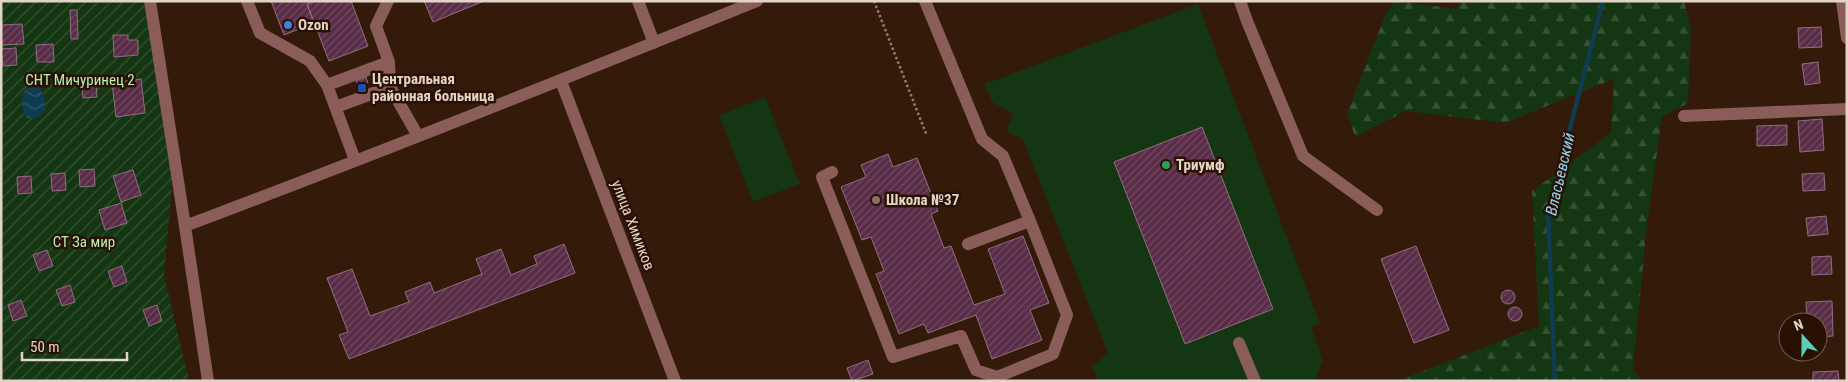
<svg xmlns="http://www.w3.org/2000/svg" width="1848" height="382" viewBox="0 0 1848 382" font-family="'Roboto Condensed',sans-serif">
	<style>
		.forest { fill: url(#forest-firs) }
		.garden { fill: url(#garden-furrows) }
		.pitch { fill: #143612 }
		.water { fill: url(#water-waves) }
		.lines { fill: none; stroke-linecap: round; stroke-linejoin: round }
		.stream { stroke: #0f3c51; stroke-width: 4.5 }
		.building { fill: url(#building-hatch); stroke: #906f81 }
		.path { stroke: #927d6f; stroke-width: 2.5; stroke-dasharray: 2.5 2.5; stroke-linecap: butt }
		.minor { stroke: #8b5d59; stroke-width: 12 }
		.shop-dot { fill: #3f7fe0; stroke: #291102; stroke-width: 2 }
		.transit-dot { fill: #1a4fb4; stroke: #291102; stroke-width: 2 }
		.leisure-dot { fill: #2e9e5b; stroke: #291102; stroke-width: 2 }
		.education-dot { fill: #8d6e63; stroke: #291102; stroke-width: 2 }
		.labels { text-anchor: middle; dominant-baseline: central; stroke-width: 5; stroke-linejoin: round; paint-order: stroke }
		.poi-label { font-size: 15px; font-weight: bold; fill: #e4d3c8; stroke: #291102; text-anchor: start }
		.park-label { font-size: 15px; fill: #b6f1b1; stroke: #291102 }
		.street-label { font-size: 15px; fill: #e4d3c8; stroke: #291102 }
		.water-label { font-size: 16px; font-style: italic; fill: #92d3f9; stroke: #291102 }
	</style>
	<defs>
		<pattern id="forest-firs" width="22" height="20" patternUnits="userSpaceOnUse" patternTransform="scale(1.25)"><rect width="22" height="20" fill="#143612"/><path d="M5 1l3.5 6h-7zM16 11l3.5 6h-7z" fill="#365233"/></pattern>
		<pattern id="garden-furrows" width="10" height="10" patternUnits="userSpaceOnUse" patternTransform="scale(1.25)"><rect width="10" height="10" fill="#143612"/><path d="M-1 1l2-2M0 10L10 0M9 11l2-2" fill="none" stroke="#365233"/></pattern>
		<pattern id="water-waves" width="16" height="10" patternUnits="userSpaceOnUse" patternTransform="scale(1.25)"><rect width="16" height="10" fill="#0f3c51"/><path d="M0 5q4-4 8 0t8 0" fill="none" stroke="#325769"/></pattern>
		<pattern id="building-hatch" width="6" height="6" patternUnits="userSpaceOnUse" patternTransform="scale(1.25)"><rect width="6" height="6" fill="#592c47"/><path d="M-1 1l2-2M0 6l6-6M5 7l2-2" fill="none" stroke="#714a60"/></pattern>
	</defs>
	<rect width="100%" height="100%" fill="#331a09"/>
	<path class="forest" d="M1394 1 1457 9 1459 1H1684L1691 28 1688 103 1662 117 1647 224 1633 370 1644 381H1397L1539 326 1532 191 1611 133 1614 79 1505 123 1406 111 1355 137 1347 113 1384 18Z"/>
	<path class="garden" d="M1 1H146L175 153 164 275 189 381H1Z"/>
	<path class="pitch" d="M1198 4 1320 324 1311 327 1323 361 1314 381H1098L1092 366 1108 353 1023 140 1006 131 1013 114 992 102 985 84Z
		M765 97 800 184 753 202 719 115Z"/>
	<path class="water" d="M33 85 41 88 46 107 43 114 34 118H27C20 106 20 96 28 86Z"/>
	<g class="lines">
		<path class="stream" d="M1555 381 1548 213 1603 1"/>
	</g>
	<path class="building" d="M271 1H313L307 4 314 23 284 35Z
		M313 1H351L368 46 329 61 307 4Z
		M424 1H484L433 22Z
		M70 10H77L78 39H71Z
		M22 24 24 44 2 45 1 25Z
		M1821 27 1822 47 1799 48 1798 28Z
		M113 35H128V40H138V55L114 57Z
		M53 44 54 62H37L36 45Z
		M16 48 17 65 3 66 1 49Z
		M1818 62 1820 83 1805 85 1802 64Z
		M366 77 368 83 358 86 356 81Z
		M141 79 145 113 116 117 112 83Z
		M96 82 97 97 83 98 82 83Z
		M1822 119 1824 150 1800 152 1798 121Z
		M1787 125V145L1757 146V126Z
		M1202 127 1273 309 1185 344 1114 162Z
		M888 154 893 167 917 158 938 211 931 214 944 248 951 246 974 305 1005 294 988 249 1023 236 1049 303 1030 310 1042 340 992 359 976 315 928 333 924 324 899 334 876 274 884 271 871 237 862 240 841 187 866 177 861 165Z
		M94 169 95 186 80 187 79 170Z
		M133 170 141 195 121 202 113 176Z
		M65 173 66 190 52 191 51 174Z
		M1824 173 1825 190 1803 191 1802 174Z
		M31 176 32 193 18 194 17 177Z
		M121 203 127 223 105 230 99 210Z
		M1826 216 1828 234 1808 236 1806 218Z
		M564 244 575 273 349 359 339 335 348 332 327 278 352 269 370 316 409 302 405 292 430 282 434 293 482 274 476 259 501 249 511 275 537 264 534 256Z
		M1416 246 1449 330 1414 343 1381 259Z
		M47 250 53 266 39 271 33 255Z
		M1831 256 1832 274 1812 275V257Z
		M122 266 127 282 114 287 108 271Z
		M70 285 75 302 62 306 56 290Z
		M1501 297a7 7 0 1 1 14 0a7 7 0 1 1-14 0Z
		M21 300 27 316 13 321 8 305Z
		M1832 301 1833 336 1818 337V322H1807L1806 302Z
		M157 305 162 321 149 326 143 310Z
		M1508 314a7 7 0 1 1 14 0a7 7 0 1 1-14 0Z
		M868 360 873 374 852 381 847 368Z
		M1838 371 1839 381H1813V372Z"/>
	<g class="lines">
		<path class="path" d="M874 1 927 136"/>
		<path class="minor" d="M150 1 185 226C377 154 567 78 757 1
			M247 1 260 33 310 61 327 85 355 160
			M388 1 376 26 389 62 390 87 418 136
			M638 1 654 43
			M925 1 982 139 1003 156 1030 221
			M1240 1 1247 21 1303 156 1377 210
			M1842 1 1847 38
			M561 81 675 381
			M327 85 389 62
			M336 107 390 87
			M1684 116 1847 109
			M832 172 822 177 893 357 961 336 976 370 997 377 1053 354 1067 315 1030 221 968 244
			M185 226 208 381
			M1239 343 1255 381"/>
	</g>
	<circle class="shop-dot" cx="288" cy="25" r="5"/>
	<rect class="transit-dot" x="357" y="83" width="10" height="10" rx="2.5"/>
	<circle class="leisure-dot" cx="1166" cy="165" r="5"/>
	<circle class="education-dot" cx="876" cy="200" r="5"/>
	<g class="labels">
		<g class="poi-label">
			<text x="298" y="25">Ozon</text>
			<text x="372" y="79">Центральная<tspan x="372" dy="17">районная больница</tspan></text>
			<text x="1176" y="165">Триумф</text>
			<text x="886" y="200">Школа №37</text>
		</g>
		<g class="park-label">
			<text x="80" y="80">СНТ Мичуринец 2</text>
			<text x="84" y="242">СТ За мир</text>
		</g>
		<g class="street-label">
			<text transform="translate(633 225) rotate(69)">улица Химиков</text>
		</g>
		<g class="water-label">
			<text transform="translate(1560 174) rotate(-77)">Власьевский</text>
		</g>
	</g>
	<rect width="1848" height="382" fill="none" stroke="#e4d3c8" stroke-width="5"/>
	<g transform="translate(1803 337) rotate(339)"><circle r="24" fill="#291102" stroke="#745f51"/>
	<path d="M0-4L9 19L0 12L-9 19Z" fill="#5acebd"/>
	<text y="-8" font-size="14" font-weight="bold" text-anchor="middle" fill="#e4d3c8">N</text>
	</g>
	<path d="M22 352v8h105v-8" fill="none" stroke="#e4d3c8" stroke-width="2.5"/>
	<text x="30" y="352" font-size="15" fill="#e4d3c8" stroke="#291102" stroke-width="4" paint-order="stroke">50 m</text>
</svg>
